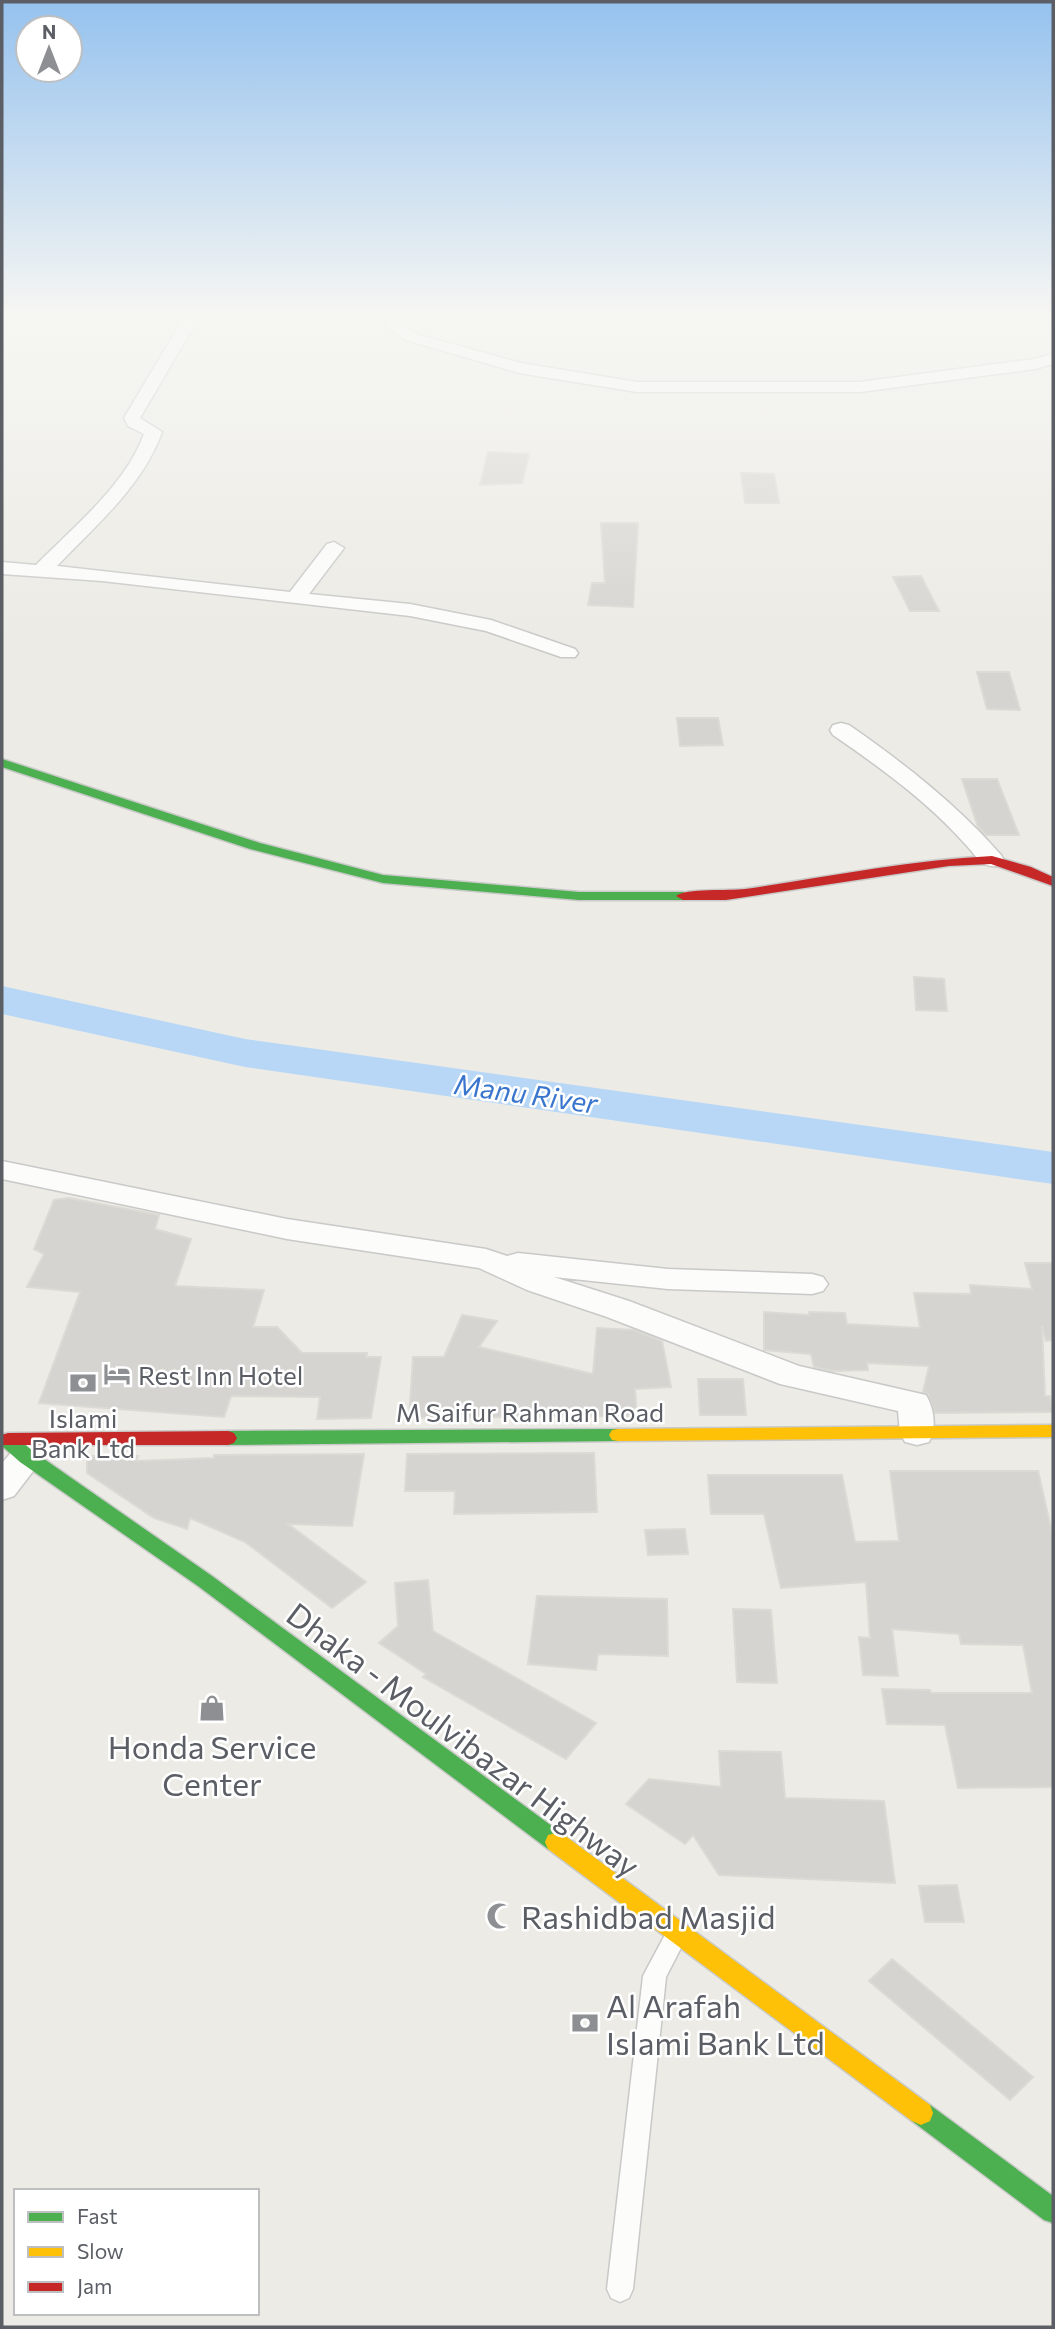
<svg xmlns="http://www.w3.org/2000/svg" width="1055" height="2329" viewBox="0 0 1055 2329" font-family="Commissioner,sans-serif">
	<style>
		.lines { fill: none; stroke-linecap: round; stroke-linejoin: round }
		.river { fill: #b8d7f7; fill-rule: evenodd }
		.building { fill: #d5d4d0; stroke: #dcdad4; stroke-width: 2 }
		.lane-casing { stroke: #c8c9c8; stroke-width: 3 }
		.street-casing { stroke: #c8c9c8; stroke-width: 3 }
		.fast-casing { stroke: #c9cac9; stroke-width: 3 }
		.slow-casing { stroke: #c9cac9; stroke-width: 3 }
		.jam-casing { stroke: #c9cac9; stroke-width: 3 }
		.lane { fill: #fcfcfb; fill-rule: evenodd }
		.street { fill: #fcfcfb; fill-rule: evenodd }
		.fast { fill: #4caf50; fill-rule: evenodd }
		.slow { fill: #ffc107; fill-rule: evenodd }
		.jam { fill: #c62828; fill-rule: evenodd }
		.labels { text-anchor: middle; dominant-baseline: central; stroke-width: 5; stroke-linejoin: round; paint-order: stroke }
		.poi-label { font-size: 26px; fill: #5b5e65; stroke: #fff; text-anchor: start }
		.street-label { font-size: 26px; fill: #5b5e65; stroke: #fff }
		.water-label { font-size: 28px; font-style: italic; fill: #3a75cd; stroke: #fff }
		.near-street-label { font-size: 32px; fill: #5b5e65; stroke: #fff }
		.near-poi-label { font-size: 32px; fill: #5b5e65; stroke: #fff; text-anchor: start }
	</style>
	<rect width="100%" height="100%" fill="#ecebe5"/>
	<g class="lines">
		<path class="river" d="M2 986 245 1039 1053 1152V1184L245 1067 2 1014Z"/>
	</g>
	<path class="building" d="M488 452 529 454 522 483 480 485Z
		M741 473 774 474 779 503H745Z
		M601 523H638L633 607 588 605 592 583H605Z
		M921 576 939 611H910L893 577Z
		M977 672H1009L1020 710 987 709Z
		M677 718H718L723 745 680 746Z
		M962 779H997L1019 835H986L978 827Z
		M914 977 944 979 947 1011 916 1010Z
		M69 1198 159 1215 155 1229 191 1239 175 1286 264 1290 253 1327H277L302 1353H367L366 1357H381L371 1418 317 1419 320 1397 231 1396 224 1417 39 1403 80 1292 27 1287 44 1254 34 1249 54 1200Z
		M1025 1263H1053V1340L1046 1341 1042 1326 1045 1396H1050L1053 1412 935 1413 928 1394 923 1392 929 1366 867 1363 868 1370 833 1371 814 1367 811 1354 764 1350V1312L809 1315V1312L845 1313 847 1324 920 1328 914 1293 971 1294 970 1285 1032 1289Z
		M462 1315 497 1321 479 1347 593 1374 597 1328 634 1330 662 1341 671 1387 635 1389 637 1416 409 1418 413 1357H444Z
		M698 1379H743L746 1415H700Z
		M594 1453 597 1512 454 1514 455 1491H405L407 1454Z
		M364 1454 352 1526 288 1524 366 1582 332 1608 245 1542 190 1518 187 1529 154 1518 87 1473V1456H138L136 1461 214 1458V1455Z
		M890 1471H1038L1053 1537V1787L958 1788 945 1725 887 1724 882 1689 930 1690 931 1693H1032L1023 1645 961 1644 959 1634 892 1629 898 1676 863 1675 859 1637 870 1638 866 1582 781 1588 764 1514H711L708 1475H842L855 1542 899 1541Z
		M685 1529 688 1554 648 1555 645 1530Z
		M428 1580 433 1631 596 1723 566 1759 423 1677 426 1674 379 1643 398 1626 395 1583Z
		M537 1596 667 1599 668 1656 598 1654 596 1670 528 1664Z
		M733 1609 771 1610 777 1683 737 1682Z
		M719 1751 781 1752 785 1798 884 1801 895 1883 719 1875 693 1835 685 1844 626 1804 649 1779 721 1787Z
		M957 1885 964 1922H925L919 1886Z
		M892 1959 1033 2077 1010 2100 869 1981Z"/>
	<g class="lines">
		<g class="lane-casing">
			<path id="lane" d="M675 1928 683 1931 686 1938 666 1977 633 2289 629 2298 620 2302 611 2298 607 2289 643 1976 667 1931Z"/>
		</g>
		<g class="street-casing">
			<path id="street" d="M187 312H202L140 418 162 432C143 486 95 526 57 566L290 592 327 544 334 542 344 548 309 594 410 604 491 620 575 649 578 653 575 657H561L486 631 410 616 102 581 2 574V562L36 565C74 526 125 486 144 434L128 426 124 418Z
				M366 312H383L416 334 521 363 637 382H860L1034 359 1053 354V364L1035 369 860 392H637L519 373 406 340Z
				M841 723 849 725C905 764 956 804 1001 855L1004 860 1001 865C983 870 978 858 967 846 928 802 881 768 833 735L830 730 833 725Z
				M2 1161 287 1219 486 1249 507 1256 518 1253 668 1269 812 1274 823 1277 828 1284 823 1291 812 1294 668 1289 554 1277 629 1301 799 1366 926 1395C934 1408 937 1428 929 1442L917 1445 905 1442 900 1433 898 1411 780 1384 607 1317 527 1290 479 1268 287 1239 2 1179Z
				M27 1444 39 1448 44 1457 14 1496 2 1500V1463L15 1448Z"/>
		</g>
		<g class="fast-casing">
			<path id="fast" d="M2 759 260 843 383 875 579 892H683L690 896 683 900H579L383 883 250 849 2 767Z
				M618 1429 624 1430 627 1435 624 1440 618 1441 228 1445 222 1443 219 1438 222 1433 228 1431Z
				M2 1434 14 1435 34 1452 212 1576 564 1835 567 1842 564 1849 556 1851 548 1849 198 1586 20 1462 2 1446Z
				M921 2101 930 2105 1053 2196V2223L1044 2220 912 2121 909 2113 912 2105Z"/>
		</g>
		<g class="slow-casing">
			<path id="slow" d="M1053 1425V1437L618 1441 612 1440 609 1435 612 1430 618 1429Z
				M556 1833 564 1835 930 2105 933 2113 930 2121 921 2125 912 2121 548 1849 545 1842 548 1835Z"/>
		</g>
		<g class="jam-casing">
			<path id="jam" d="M992 856 1031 867 1053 877V886L991 864 949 866 726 900H683L676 896C685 888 730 891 745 889 827 877 909 860 992 856Z
				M228 1431 234 1433 237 1438 234 1443 228 1445H2V1435L8 1433Z"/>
		</g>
		<use href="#lane" class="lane"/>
		<use href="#street" class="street"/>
		<use href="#fast" class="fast"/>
		<use href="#slow" class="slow"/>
		<use href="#jam" class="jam"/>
	</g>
	<linearGradient id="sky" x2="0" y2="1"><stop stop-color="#95c2ee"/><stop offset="0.49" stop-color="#f6f6f3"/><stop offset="1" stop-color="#f6f6f3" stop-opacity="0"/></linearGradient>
	<rect width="1055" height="638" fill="url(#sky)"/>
	<defs>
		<g id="hotel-bare" transform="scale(2.1)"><path d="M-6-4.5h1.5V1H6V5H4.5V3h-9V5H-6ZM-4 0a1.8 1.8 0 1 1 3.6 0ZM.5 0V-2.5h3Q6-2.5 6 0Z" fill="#8e8f92" stroke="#fff" stroke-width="2.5" paint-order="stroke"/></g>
		<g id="bank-bare" transform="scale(2.1)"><path d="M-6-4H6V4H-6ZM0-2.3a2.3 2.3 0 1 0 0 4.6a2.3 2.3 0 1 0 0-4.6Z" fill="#8e8f92" stroke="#fff" stroke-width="2.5" paint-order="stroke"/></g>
		<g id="shop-bare" transform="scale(2.1)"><path d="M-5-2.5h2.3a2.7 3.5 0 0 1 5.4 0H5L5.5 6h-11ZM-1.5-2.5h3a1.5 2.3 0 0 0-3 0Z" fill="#8e8f92" stroke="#fff" stroke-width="2.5" paint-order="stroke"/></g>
		<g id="mosque-bare" transform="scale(2.1)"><path d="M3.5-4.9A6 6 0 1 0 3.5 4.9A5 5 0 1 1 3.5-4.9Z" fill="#8e8f92" stroke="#fff" stroke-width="2.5" paint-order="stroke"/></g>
	</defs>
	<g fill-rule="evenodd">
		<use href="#hotel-bare" x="117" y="1374"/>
		<use href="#bank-bare" x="83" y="1383"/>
		<use href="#shop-bare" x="212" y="1708"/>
		<use href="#mosque-bare" x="500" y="1916"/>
		<use href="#bank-bare" x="585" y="2023"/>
	</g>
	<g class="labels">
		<g class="poi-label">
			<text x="138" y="1374">Rest Inn Hotel</text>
			<text x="83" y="1417" text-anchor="middle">Islami<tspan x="83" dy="30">Bank Ltd</tspan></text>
		</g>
		<g class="street-label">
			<text x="530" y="1411">M Saifur Rahman Road</text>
		</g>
		<g class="water-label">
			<text transform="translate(526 1093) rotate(8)">Manu River</text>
		</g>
		<g class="near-street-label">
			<text transform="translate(464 1739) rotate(37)">Dhaka - Moulvibazar Highway</text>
		</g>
		<g class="near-poi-label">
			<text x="212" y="1746" text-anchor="middle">Honda Service<tspan x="212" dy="37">Center</tspan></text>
			<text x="521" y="1916">Rashidbad Masjid</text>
			<text x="606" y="2005">Al Arafah<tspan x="606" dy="37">Islami Bank Ltd</tspan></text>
		</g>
	</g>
	<rect width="1055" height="2329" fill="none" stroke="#5b5e65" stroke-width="7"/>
	<rect x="14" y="2189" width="245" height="126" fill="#ffffff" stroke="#bdbfc1" stroke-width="2"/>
	<rect x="28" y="2212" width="35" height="10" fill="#4caf50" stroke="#bdbfc1" stroke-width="2"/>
	<text x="77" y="2224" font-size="21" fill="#5b5e65">Fast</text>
	<rect x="28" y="2247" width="35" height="10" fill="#ffc107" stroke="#bdbfc1" stroke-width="2"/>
	<text x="77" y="2259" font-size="21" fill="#5b5e65">Slow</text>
	<rect x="28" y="2282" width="35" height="10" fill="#c62828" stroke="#bdbfc1" stroke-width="2"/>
	<text x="77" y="2294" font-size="21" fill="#5b5e65">Jam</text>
	<g transform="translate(49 49)"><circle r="33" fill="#ffffff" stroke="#bdbfc1" stroke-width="2"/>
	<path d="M0-5L12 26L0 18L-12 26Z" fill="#8e8f92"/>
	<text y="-10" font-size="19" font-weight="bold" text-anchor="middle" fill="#5b5e65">N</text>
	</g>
</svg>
